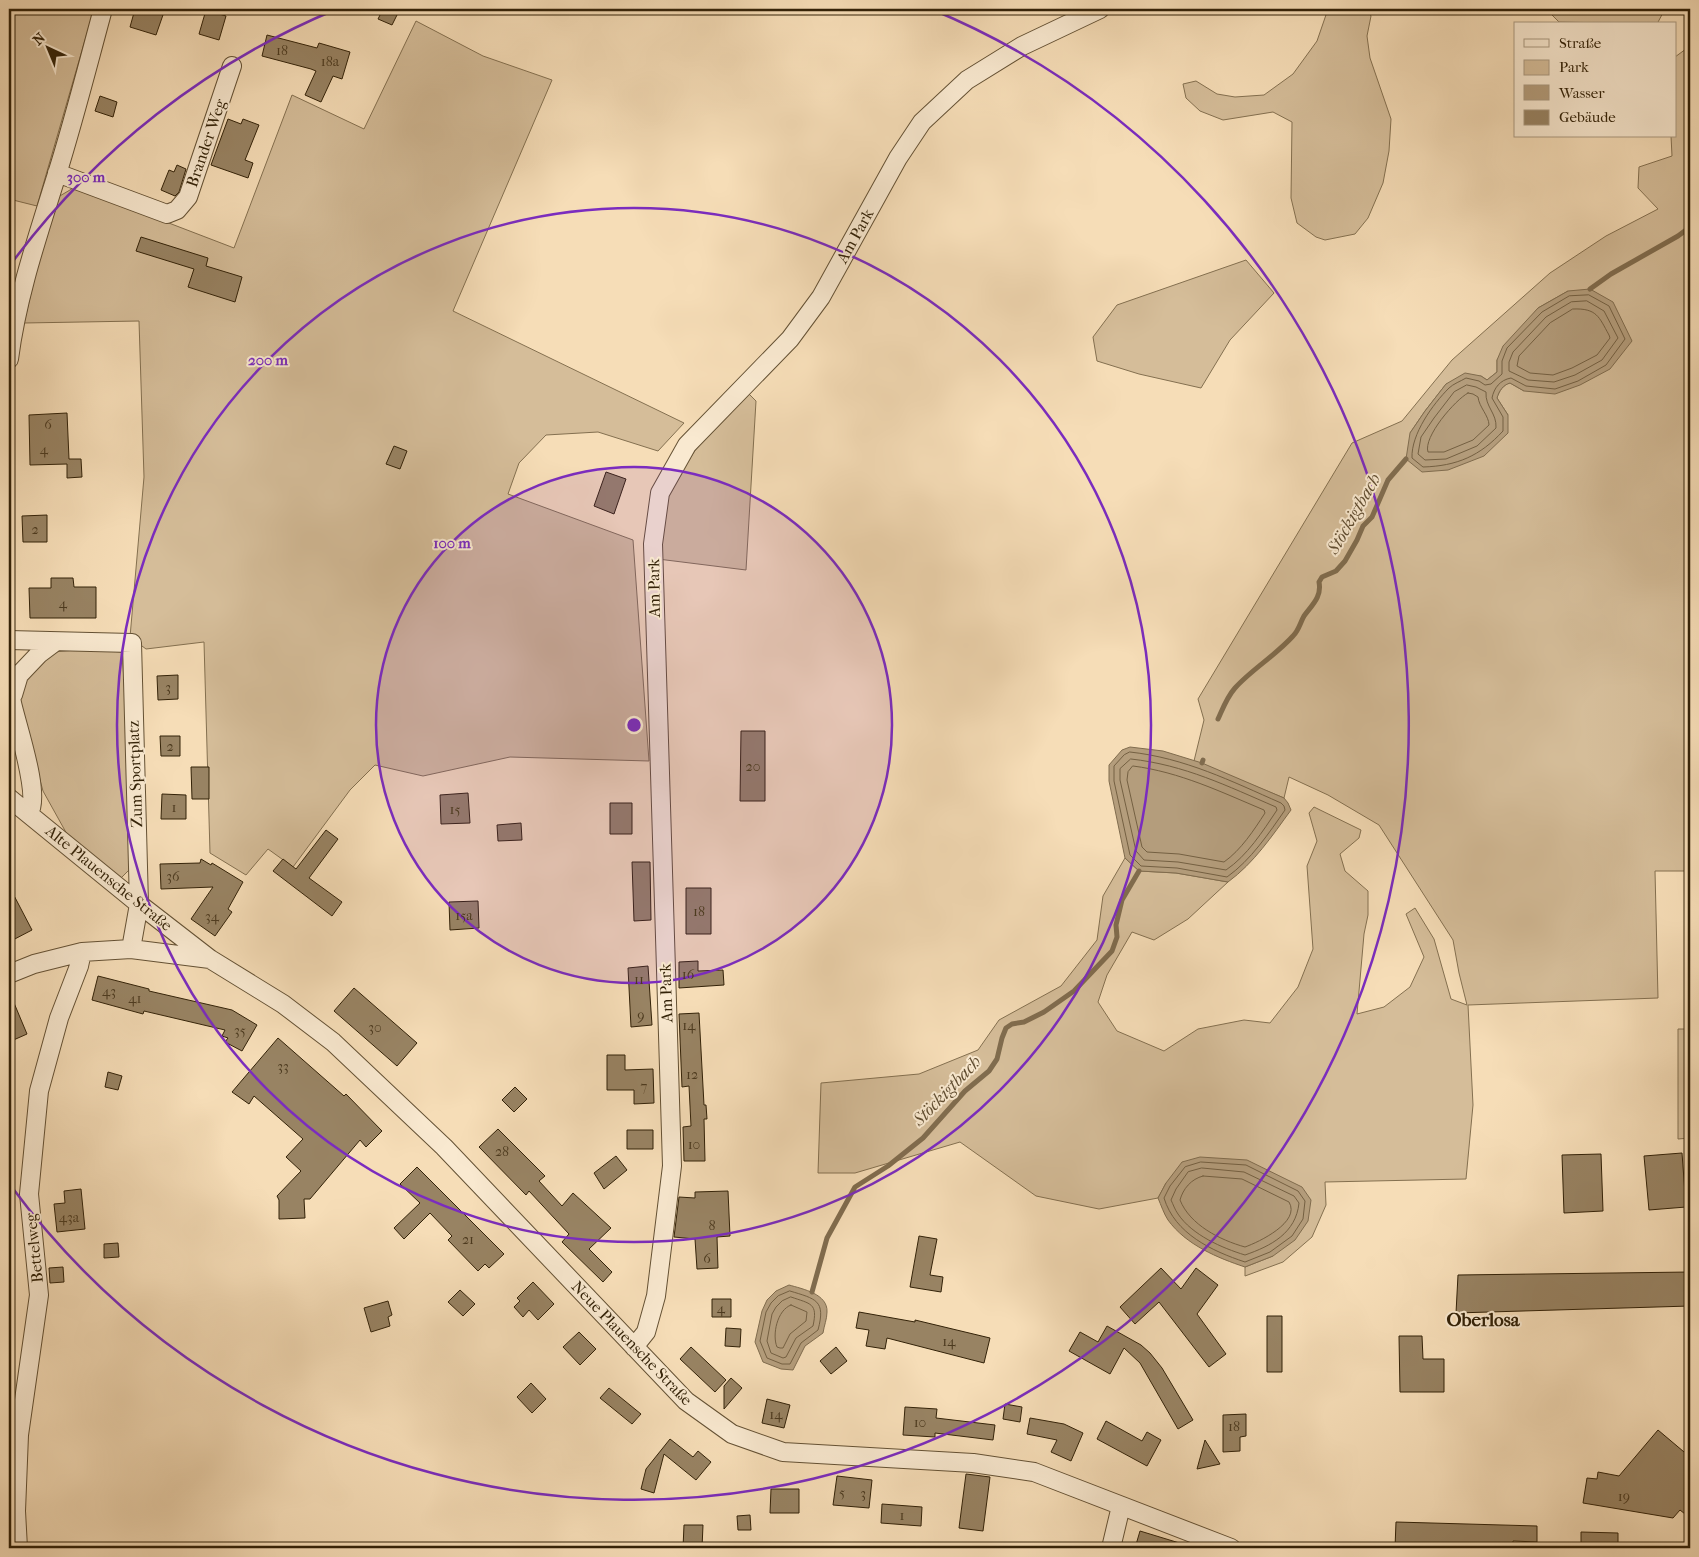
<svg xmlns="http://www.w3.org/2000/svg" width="1699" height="1557" viewBox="0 0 1699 1557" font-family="'IM FELL French Canon',serif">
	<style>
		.green { fill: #d5bd99; stroke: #847050; fill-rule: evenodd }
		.water { fill: #b49d7c; stroke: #806c4e }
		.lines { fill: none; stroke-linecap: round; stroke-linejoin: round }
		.shore { stroke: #746042; stroke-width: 1 }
		.stream { stroke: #806c4e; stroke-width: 5 }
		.building { fill: #988363; stroke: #332208 }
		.minor-casing { stroke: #645134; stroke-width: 20 }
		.minor { stroke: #f9e9d0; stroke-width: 18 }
		.ring { fill: none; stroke: #7b2cbf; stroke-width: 2.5 }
		.labels { text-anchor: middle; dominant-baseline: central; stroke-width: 4; stroke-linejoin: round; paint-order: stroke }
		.number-label { font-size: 14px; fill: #4c3a1f }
		.street-label { font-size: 16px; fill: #332208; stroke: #f9e9d0 }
		.water-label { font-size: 18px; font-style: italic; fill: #604d31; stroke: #f9e9d0 }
		.quarter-label { font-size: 19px; font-weight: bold; fill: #332208; stroke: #f9e9d0 }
		.centre { fill: #7b2cbf; stroke: #f9e9d0; stroke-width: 2.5 }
		.ring-label { font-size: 15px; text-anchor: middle; font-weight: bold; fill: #7b2cbf; stroke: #f9e9d0; stroke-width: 4; stroke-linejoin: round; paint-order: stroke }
	</style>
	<rect width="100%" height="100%" fill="#f6ddb7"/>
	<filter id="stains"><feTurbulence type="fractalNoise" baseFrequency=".004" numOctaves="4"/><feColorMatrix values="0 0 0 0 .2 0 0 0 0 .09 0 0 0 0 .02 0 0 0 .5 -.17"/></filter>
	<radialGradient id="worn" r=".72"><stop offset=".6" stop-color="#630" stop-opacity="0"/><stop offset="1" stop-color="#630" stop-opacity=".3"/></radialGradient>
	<path class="green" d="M9 9H94L37 206 9 199Z
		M1328 9H1368L1371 16 1367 36 1370 58 1391 119 1389 151 1383 183 1368 218 1355 234 1325 240 1316 237 1297 223 1291 198 1292 122 1273 112 1223 120 1200 111 1186 98 1183 84 1196 81 1217 94 1235 97 1264 95 1293 74 1317 41Z
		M1546 9H1665L1657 24 1559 22Z
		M416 21 483 56 552 80 453 311 684 423 658 451 598 432 546 435 519 463 508 494 633 540 649 761 510 757 423 776 375 765 350 790 293 867 268 849 246 875 210 853 204 642 146 649 130 637 144 477 139 321 24 323 53 200 75 187 234 248 292 95 364 129Z
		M1690 46V871H1655L1658 998 1468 1005 1473 1105 1466 1179 1325 1182 1326 1205 1312 1237 1283 1262 1245 1276V1267L1273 1256 1166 1183 1158 1198 1099 1209 1036 1196 960 1142 855 1173H818L821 1083 919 1074 978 1050 999 1020 1061 986 1097 940 1103 896 1125 858 1139 871 1176 873 1228 882 1188 919 1154 940 1132 932 1107 975 1098 1002 1117 1031 1164 1051 1198 1029 1244 1020 1270 1023 1298 987 1313 949 1307 866 1317 841 1309 813 1314 807 1361 830 1359 838 1340 854 1345 871 1368 891V915L1364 934 1357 1014 1384 1007 1410 987 1424 957 1406 914 1415 908 1434 939 1451 999 1467 1005 1459 973 1453 940 1379 825 1328 795 1289 777 1284 798 1194 761 1204 720 1198 699 1352 443 1402 421 1452 360 1550 273 1606 236 1658 209 1638 188 1639 167 1672 156 1671 136H1675V57ZM1568 291 1524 391 1510 383C1503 385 1499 391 1497 398L1508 415 1410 433 1425 411 1446 384 1481 376 1487 380 1497 372V360L1538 308Z
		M1246 260 1274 293 1230 340 1201 388 1139 374 1097 361 1093 337 1117 305Z
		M747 392 756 401 746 570 658 559 665 497 703 438Z
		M86 649 122 652 127 724 129 870 121 878 68 836 43 791 20 706 19 691 36 664 54 652Z
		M1678 1029H1690V1138L1678 1139Z"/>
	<path class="water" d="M1590 289 1613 302 1632 341 1610 369 1580 385 1555 394 1524 391 1510 383C1503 385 1499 391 1497 398L1508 415V433L1484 456 1448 470 1422 472 1406 459 1410 433 1425 411 1446 384 1465 373 1481 376 1487 380 1497 372V360L1503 346 1538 308 1568 291Z
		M1130 747 1163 751 1202 763 1284 798 1288 803 1291 810C1272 836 1254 863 1228 882L1176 873 1139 871 1125 858 1109 781V765L1122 750Z
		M1200 1157 1247 1160 1302 1187 1311 1200 1308 1221 1295 1240 1273 1256 1245 1267C1218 1258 1186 1245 1168 1220 1164 1214 1161 1205 1158 1198L1166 1183 1182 1162Z
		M789 1285C803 1289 828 1294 827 1312 827 1319 824 1326 823 1333L805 1346 793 1370 781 1369 763 1362 755 1342 762 1311 767 1300 776 1291Z"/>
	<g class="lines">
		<path class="shore" d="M1589 295 1609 306 1625 339 1606 365 1578 381 1555 389 1526 386 1511 378C1500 380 1494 388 1492 398L1503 417V431C1480 456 1457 466 1423 467L1412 458C1411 434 1433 404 1449 388 1453 384 1461 381 1466 378L1479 381 1485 385 1491 384 1502 374V361L1507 348 1542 312 1569 296Z
			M1587 301 1604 311 1618 338 1602 360 1575 375 1554 382 1528 380 1509 371V362L1513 352 1546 317 1571 302Z
			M1573 309C1597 308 1599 317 1609 335L1610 338 1597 355 1572 368 1553 375 1530 373 1517 366 1519 356 1550 323Z
			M1467 385 1476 387 1486 392C1485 407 1497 413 1496 428L1477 446 1446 459 1425 460 1418 454 1421 437 1434 418 1454 392Z
			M1468 393 1473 394 1478 397C1479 407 1489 416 1489 425L1473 440 1444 452H1428C1423 437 1455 400 1468 393Z
			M1130 752C1185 758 1231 781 1281 803L1284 806 1285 810C1269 833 1251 860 1227 877L1177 868 1141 866 1130 855 1114 781V766L1124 755Z
			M1131 759C1185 765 1227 786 1276 807L1277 810C1263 831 1247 856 1226 870L1178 862 1144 860 1136 851 1120 780V769Z
			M1133 766C1180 772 1221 792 1264 810L1265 813C1254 830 1241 850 1224 862L1179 854 1147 852 1142 847 1127 780 1128 772Z
			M1201 1162 1246 1165 1298 1191 1305 1201 1303 1219 1292 1236 1270 1252 1245 1262C1212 1251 1175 1234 1164 1198L1170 1186 1185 1167Z
			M1202 1168 1244 1172 1294 1196 1299 1203C1296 1233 1271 1246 1245 1255 1222 1248 1192 1235 1178 1214 1175 1210 1173 1204 1171 1200L1176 1189 1188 1172Z
			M1203 1176 1242 1179 1289 1202C1301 1222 1259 1242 1245 1247 1220 1240 1190 1225 1180 1200 1183 1189 1191 1179 1203 1176Z
			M790 1291C816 1299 826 1300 818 1330L801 1343 790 1364H782L767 1358 760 1341 766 1312 771 1303 778 1296Z
			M791 1297C811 1304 818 1303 813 1326L796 1338 786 1357 783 1358 771 1353 767 1341 772 1314 776 1307 782 1301Z
			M791 1305 807 1312 806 1321 790 1334 783 1348H780L777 1347C772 1335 777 1310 791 1305Z"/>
		<path class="stream" d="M1590 289 1611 274 1678 236 1690 227
			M1218 719C1223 708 1227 697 1235 688 1251 670 1276 655 1293 636 1299 630 1300 623 1304 616 1312 605 1322 597 1319 582L1322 577 1336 571 1345 561 1357 540 1363 526 1372 517 1388 480 1406 459
			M1202 763 1203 760
			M812 1292 827 1238 855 1187 888 1166 923 1138 965 1091 989 1071 997 1059 1002 1038 1006 1028 1012 1024 1024 1022 1044 1012 1074 991 1112 951 1117 937 1116 925 1122 900 1139 871"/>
	</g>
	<path class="building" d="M135 9H153L164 12 156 35 130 27Z
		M383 9H400L392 25 378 19Z
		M206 10 226 16 219 40 199 34Z
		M267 35 317 48 319 43 350 52 342 79 333 76 321 102 305 95 316 71 311 69 262 56Z
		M100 96 117 102 113 117 95 111Z
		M228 119 241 124 243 119 259 125 245 160 253 163 248 178 211 165Z
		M177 165 186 169 179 192 175 196 161 190 169 170 174 172Z
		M141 237 208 258 206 266 242 277 235 302 188 287 194 269 136 251Z
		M67 413 69 459H81L82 477 67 478V464L30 465 29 415Z
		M394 446 407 451 400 469 386 464Z
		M606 472 626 479 614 514 594 506Z
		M47 515V542H23L22 516Z
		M51 578H73L74 587H96V618H30L29 588H51Z
		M178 675V699L158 700 157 676Z
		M741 731H765V801H740Z
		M160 736H180V756H161Z
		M191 767H209V799H192Z
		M468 793 470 823 441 824 440 795Z
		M162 794 186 795V819H161Z
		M610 803H632V834H610Z
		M521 823 522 840 498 841 497 825Z
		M326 830 338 839 309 878 342 902 332 916 273 871 283 859 296 869Z
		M201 859 211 865 212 863 243 882 228 909 232 912 215 936 191 919 213 887 161 889 160 864 200 863Z
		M632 862H650L651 920 634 921Z
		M9 886 32 930 9 942Z
		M686 888H711V934H686Z
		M478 901 479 928 450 930 449 902Z
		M698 961V971L723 970 724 985 679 988V962Z
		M648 966 652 1025 631 1027 628 968Z
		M98 976 149 989V991L232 1010 257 1025 242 1051 225 1042 228 1038 222 1036 225 1030 144 1011 143 1014 92 1000Z
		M354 988 417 1043 397 1066 334 1011Z
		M9 991 27 1034 9 1042Z
		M699 1013 704 1105H706L707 1119H704L705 1161H684L683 1127 691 1126 689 1086 682 1087 679 1014Z
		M278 1038 344 1096 346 1094 382 1131 366 1147 360 1140 310 1199H304L305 1218 279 1219V1200L277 1196 301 1171 286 1157 303 1139 254 1096 249 1104 232 1092Z
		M607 1055H625V1070L653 1069 654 1103 634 1104V1090H607Z
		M108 1072 122 1076 118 1090 105 1087Z
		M515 1087 527 1099 514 1112 502 1100Z
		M498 1129 545 1176 539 1181 562 1206 573 1193 611 1228 589 1249 612 1272 603 1282 562 1242 569 1234 529 1191 526 1195 479 1147Z
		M627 1130H653V1149H627Z
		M1682 1153 1686 1207 1649 1210 1644 1156Z
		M1601 1154 1603 1211 1564 1213 1562 1155Z
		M616 1156 627 1170 604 1189 594 1173Z
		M417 1167 504 1254 489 1268 485 1264 478 1271 448 1240 452 1236 430 1213 404 1239 394 1228 420 1203 400 1184Z
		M81 1189 85 1229 57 1232 54 1204 65 1203 64 1191Z
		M728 1191 730 1236 717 1237 718 1268 697 1269 695 1239 674 1237 679 1197 695 1198V1192Z
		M919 1236 937 1239 930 1275 943 1277 941 1292 910 1287Z
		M118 1243 119 1257 104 1258V1244Z
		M63 1267 64 1282 50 1283 49 1268Z
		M1161 1268 1181 1289 1196 1268 1218 1285 1197 1314 1226 1354 1209 1367 1159 1302 1135 1324 1120 1307Z
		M1690 1272V1306L1456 1313 1458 1275Z
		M533 1282 554 1304 538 1320 529 1310 523 1317 514 1307 520 1301 517 1298Z
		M460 1290 475 1304 463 1316 448 1302Z
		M712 1299H731V1317H712Z
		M388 1301 392 1315 388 1317 390 1326 371 1332 364 1308Z
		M859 1312 915 1322V1320L990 1338 984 1363 887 1338 885 1349 866 1346 869 1330 856 1328Z
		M1267 1316H1282V1372H1267Z
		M1107 1326 1141 1345 1150 1353 1162 1368 1193 1420 1178 1429 1140 1363 1124 1348 1110 1374 1069 1351 1080 1332 1098 1342Z
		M726 1328 741 1329 740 1347 725 1346Z
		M579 1332 596 1349 580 1365 563 1347Z
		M1399 1336H1422L1423 1359H1444V1392H1400Z
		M691 1347 726 1380 715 1392 680 1359Z
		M836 1347 847 1361 831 1374 820 1361Z
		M731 1378 742 1388 724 1409V1386Z
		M531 1383 546 1399 532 1413 517 1397Z
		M609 1388 641 1414 632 1424 600 1398Z
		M767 1399 790 1405 784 1428 762 1423Z
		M1005 1404 1022 1407 1020 1422 1003 1419Z
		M905 1407 937 1409 936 1418 995 1425 993 1440 935 1433V1437L903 1435Z
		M1246 1414V1436L1240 1437V1451L1223 1452V1415Z
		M1030 1418 1064 1424 1083 1433 1071 1461 1051 1452 1057 1440 1027 1434Z
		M1106 1421 1142 1441 1147 1432 1161 1440 1147 1466 1097 1439Z
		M1658 1430 1690 1457V1518L1680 1510 1673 1518 1583 1503 1587 1478 1597 1479 1598 1472 1619 1476Z
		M670 1439 693 1457 698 1451 711 1462 696 1480 664 1454 654 1493 641 1489 646 1469Z
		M1205 1440 1220 1464 1197 1469Z
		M966 1474 990 1477 983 1531 959 1528Z
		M837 1476 872 1480 869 1508 833 1505Z
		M771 1489H799V1513H770Z
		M882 1504 922 1507 921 1526 881 1523Z
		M750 1515 751 1530H738L737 1516Z
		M1396 1522 1537 1526V1542L1513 1541V1548H1395Z
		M684 1525H703L702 1548H683Z
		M1140 1531 1186 1545 1185 1548H1135Z
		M1581 1532 1618 1533V1548H1581Z"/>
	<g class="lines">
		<g class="minor-casing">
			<path id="minor" d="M57 173 167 214 177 210 188 197 232 66
				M9 359C17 296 38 235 57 174 74 120 88 64 103 9
				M9 640 132 643 139 904 131 949
				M9 672C10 682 10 693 12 703 17 726 41 795 29 813
				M13 695 19 675 39 654 55 642
				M9 798 139 904 210 959
				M9 974 34 964 82 952 131 949 210 959 283 1004 333 1042 444 1147 686 1401 732 1434 783 1452 973 1463 1034 1472 1231 1548
				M634 1347 646 1332 656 1296 672 1166 653 544 660 493 687 445 790 339 821 297 898 158 922 122 967 80 1022 46 1100 9
				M18 1548 16 1511 19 1435 39 1295 29 1194 39 1091 59 1018 79 966 82 952
				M1111 1548 1121 1506"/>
		</g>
		<use href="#minor" class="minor"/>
	</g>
	<circle cx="634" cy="725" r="258" fill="#7b2cbf" fill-opacity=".12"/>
	<g class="ring">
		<circle cx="634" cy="725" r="258"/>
		<circle cx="634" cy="725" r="517"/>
		<path d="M11 264A775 775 0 0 1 337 9M931 9A775 775 0 1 1 11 1186"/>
	</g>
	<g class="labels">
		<g class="number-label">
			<text x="282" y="50">18</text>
			<text x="330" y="61">18a</text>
			<text x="48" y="424">6</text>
			<text x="44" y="449">4</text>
			<text x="35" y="529">2</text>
			<text x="63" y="603">4</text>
			<text x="168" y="687">3</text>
			<text x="170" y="746">2</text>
			<text x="753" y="766">20</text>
			<text x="174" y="807">1</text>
			<text x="455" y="809">15</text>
			<text x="173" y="876">36</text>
			<text x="699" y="911">18</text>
			<text x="464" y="915">15a</text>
			<text x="212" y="916">34</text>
			<text x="688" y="974">16</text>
			<text x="639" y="979">11</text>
			<text x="109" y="991">43</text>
			<text x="135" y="998">41</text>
			<text x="641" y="1015">9</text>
			<text x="689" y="1025">14</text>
			<text x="375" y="1027">30</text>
			<text x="240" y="1030">35</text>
			<text x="283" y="1066">33</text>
			<text x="692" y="1074">12</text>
			<text x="644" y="1086">7</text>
			<text x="694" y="1144">10</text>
			<text x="502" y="1151">28</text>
			<text x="69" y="1217">43a</text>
			<text x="712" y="1225">8</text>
			<text x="468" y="1239">21</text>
			<text x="707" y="1258">6</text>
			<text x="721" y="1308">4</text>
			<text x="949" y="1341">14</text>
			<text x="776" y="1414">14</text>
			<text x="920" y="1422">10</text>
			<text x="1234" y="1426">18</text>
			<text x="842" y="1492">5</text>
			<text x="863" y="1493">3</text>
			<text x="1624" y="1496">19</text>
			<text x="902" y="1515">1</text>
		</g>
		<g class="street-label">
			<text transform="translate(206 143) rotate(-71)">Brander Weg</text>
			<text transform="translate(855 236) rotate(-61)">Am Park</text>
			<text transform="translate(654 588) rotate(-91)">Am Park</text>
			<text transform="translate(135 774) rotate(-92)">Zum Sportplatz</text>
			<text transform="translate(109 878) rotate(39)">Alte Plauensche Straße</text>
			<text transform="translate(666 993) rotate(-92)">Am Park</text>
			<text transform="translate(34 1248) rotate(-96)">Bettelweg</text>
			<text transform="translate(632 1343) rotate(46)">Neue Plauensche Straße</text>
		</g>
		<g class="water-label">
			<text transform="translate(1354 514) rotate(-60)">Stöckigtbach</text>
			<text transform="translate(947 1091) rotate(-46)">Stöckigtbach</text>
		</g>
		<g class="quarter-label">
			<text x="1483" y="1320">Oberlosa</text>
		</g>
	</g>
	<circle cx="634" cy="725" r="8" class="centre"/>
	<g class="ring-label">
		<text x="86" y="182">300 m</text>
		<text x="268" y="365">200 m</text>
		<text x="452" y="548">100 m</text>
	</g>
	<rect width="1699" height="1557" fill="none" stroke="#f6ddb7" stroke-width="30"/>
	<rect x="10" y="10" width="1679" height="1537" fill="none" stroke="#332208" stroke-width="2.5"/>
	<rect x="15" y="15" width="1669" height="1527" fill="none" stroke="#332208"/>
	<rect x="1514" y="22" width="162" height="115" fill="#f9e9d0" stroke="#aa9980"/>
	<rect x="1524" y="39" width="25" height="8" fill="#f9e9d0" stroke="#aa9980"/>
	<text x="1559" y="48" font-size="15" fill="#332208">Straße</text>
	<rect x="1524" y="60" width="25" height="15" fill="#d5bd99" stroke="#aa9980"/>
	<text x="1559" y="72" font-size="15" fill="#332208">Park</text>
	<rect x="1524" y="85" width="25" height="15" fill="#b49d7c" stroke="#aa9980"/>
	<text x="1559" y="98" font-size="15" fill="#332208">Wasser</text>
	<rect x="1524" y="110" width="25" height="15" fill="#988363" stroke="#aa9980"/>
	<text x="1559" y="122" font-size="15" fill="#332208">Gebäude</text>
	<g transform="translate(48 48) rotate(316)" stroke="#f9e9d0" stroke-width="4" paint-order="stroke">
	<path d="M0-4L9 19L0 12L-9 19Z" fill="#332208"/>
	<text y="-8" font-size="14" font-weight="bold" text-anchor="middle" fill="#332208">N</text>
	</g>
	<rect width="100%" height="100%" filter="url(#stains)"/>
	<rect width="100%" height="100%" fill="url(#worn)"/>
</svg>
